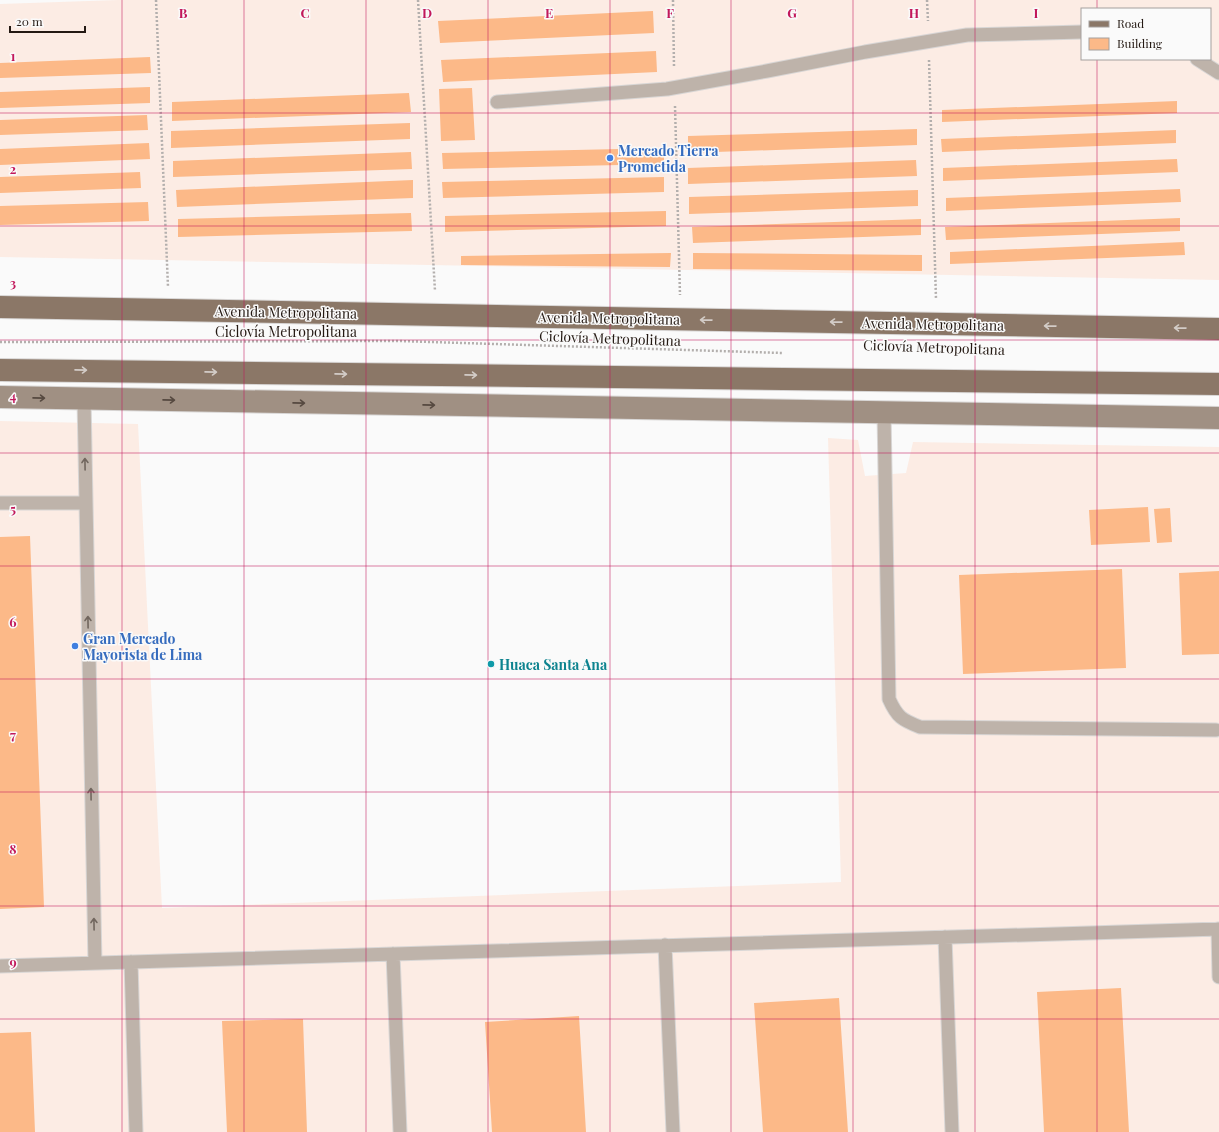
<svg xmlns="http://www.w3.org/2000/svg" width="1219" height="1132" viewBox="0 0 1219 1132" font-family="'Playfair Display',serif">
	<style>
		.built { fill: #fcece4; fill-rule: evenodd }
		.building { fill: #fcb988 }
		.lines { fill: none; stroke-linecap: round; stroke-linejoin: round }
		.lane-casing { stroke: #d8d6d5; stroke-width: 15 }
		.secondary-casing { stroke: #d8d6d5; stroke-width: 24 }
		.primary-casing { stroke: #d8d6d5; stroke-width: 24 }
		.path { stroke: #b3afad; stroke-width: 2.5; stroke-dasharray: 2 2; stroke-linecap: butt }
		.lane { stroke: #beb3aa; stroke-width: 13 }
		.secondary { stroke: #a09083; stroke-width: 22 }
		.primary { stroke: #8b7767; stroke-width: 22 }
		.oneway { stroke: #d3ccc7 }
		.oneway2 { stroke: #564940 }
		.oneway3 { stroke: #71665e }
		.grid { fill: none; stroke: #c2185b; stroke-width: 1; stroke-opacity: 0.55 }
		.shop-dot { fill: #3f7fe0; stroke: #fafafa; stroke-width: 1.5 }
		.culture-dot { fill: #0f9aa8; stroke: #fafafa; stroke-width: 1.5 }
		.labels { text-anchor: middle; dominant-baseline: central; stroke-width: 3; stroke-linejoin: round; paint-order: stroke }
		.shop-label { font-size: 14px; font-weight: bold; fill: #366cbe; stroke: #fafafa; text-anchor: start }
		.street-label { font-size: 14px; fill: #241913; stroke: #fafafa }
		.culture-label { font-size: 14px; font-weight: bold; fill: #0d838f; stroke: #fafafa; text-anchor: start }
		.grid-label { font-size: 13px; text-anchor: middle; font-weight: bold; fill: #c2185b; stroke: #fafafa; stroke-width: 3; stroke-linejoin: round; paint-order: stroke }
	</style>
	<rect width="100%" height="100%" fill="#fafafa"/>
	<path class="built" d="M118 0H1219V280L0 257V4ZM1082 9H1210V59H1082Z
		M0 421 138 424 162 908 841 882 828 438 858 440 865 476 906 473 913 442 1219 447V1132H0Z"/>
	<path class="building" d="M653 11 654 33 440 43 438 21Z
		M656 51 657 72 443 82 441 60Z
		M150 57 151 73 0 78V63Z
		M150 87V103L0 108V92Z
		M472 88 475 140 441 141 439 89Z
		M409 93 411 112 172 121V102Z
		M1177 101V113L942 122V110Z
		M147 115 148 130 0 135V120Z
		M410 123V139L171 148V131Z
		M917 129V145L688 153V136Z
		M1176 130V143L942 152 941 139Z
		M149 143 150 159 0 165V149Z
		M664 148V164L443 169 442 153Z
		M411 152 412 169 173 177V161Z
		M1177 159 1178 172 943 181V168Z
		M916 160 917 176 688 184V168Z
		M140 172 141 188 0 193V177Z
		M664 177V192L443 198 442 182Z
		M413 180V198L177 207 176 190Z
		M1180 189 1181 202 946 211V198Z
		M918 190V206L689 214V197Z
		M148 202 149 221 0 225V206Z
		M666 211V226L445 232V216Z
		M411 213 412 231 178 237V219Z
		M1180 218V231L946 240 945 227Z
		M921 219V235L693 243 692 227Z
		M1184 242 1185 255 950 264V252Z
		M671 253 670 267 461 265V256Z
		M693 253 922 255V271L693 269Z
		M1148 507 1150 542 1091 545 1089 510Z
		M1170 508 1172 542 1157 543 1154 509Z
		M30 536 44 907 0 909V537Z
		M1122 569 1126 668 963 674 959 575Z
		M1219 571V654L1182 655 1179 573Z
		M1121 988 1129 1132H1044L1037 992Z
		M839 998 848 1132H763L754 1003Z
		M579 1016 586 1132H492L485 1022Z
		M303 1019 307 1132H227L222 1021Z
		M31 1032 35 1132H0V1033Z"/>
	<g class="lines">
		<g class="lane-casing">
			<path id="lane" d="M1197 59 1219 73
				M497 102 667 89 767 71 865 52 967 35 1082 32
				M84 399 95 963
				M884 413 889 699C897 717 902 720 920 727L1216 730
				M0 503H85
				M1218 929 1219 977
				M945 937 952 1132
				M665 945 673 1132
				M393 954 400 1132
				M131 962 136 1132
				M0 966 1219 929"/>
		</g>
		<g class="secondary-casing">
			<path id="secondary" d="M0 397 1219 418"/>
		</g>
		<g class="primary-casing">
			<path id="primary" d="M0 307 1219 329
				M0 370 1219 384"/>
		</g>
		<path class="path" d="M156 0 168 287
			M418 0 435 291
			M673 0 674 67
			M927 0 928 21
			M929 60 936 299
			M675 106 680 295
			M0 342 399 341 783 353"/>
		<use href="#lane" class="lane"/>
		<use href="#secondary" class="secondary"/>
		<use href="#primary" class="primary"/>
	</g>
	<defs><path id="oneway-shaft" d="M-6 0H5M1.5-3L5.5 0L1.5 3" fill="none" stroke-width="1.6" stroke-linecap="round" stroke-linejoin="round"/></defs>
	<g class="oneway">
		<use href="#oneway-shaft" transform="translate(706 320) rotate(-179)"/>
		<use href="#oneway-shaft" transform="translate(836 322) rotate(-179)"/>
		<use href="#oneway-shaft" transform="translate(1050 326) rotate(-179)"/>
		<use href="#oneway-shaft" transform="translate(1180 328) rotate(-179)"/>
		<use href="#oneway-shaft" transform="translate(81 370) rotate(1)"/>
		<use href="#oneway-shaft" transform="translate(211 372) rotate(1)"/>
		<use href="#oneway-shaft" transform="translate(341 374) rotate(1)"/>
		<use href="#oneway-shaft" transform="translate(471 375) rotate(1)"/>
	</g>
	<g class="oneway2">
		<use href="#oneway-shaft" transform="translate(39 398) rotate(1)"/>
		<use href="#oneway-shaft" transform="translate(169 400) rotate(1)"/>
		<use href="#oneway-shaft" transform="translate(299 403) rotate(1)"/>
		<use href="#oneway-shaft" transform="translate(429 405) rotate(1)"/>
	</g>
	<g class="oneway3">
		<use href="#oneway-shaft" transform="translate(85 464) rotate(-91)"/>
		<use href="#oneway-shaft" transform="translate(88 622) rotate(-91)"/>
		<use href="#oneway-shaft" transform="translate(91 794) rotate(-91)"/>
		<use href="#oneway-shaft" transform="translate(94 924) rotate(-91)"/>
	</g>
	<path class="grid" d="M122 0V1132M244 0V1132M366 0V1132M488 0V1132M610 0V1132M731 0V1132M853 0V1132M975 0V1132M1097 0V9M1097 59V1132M0 113H1219M0 226H1219M0 340H1219M0 453H1219M0 566H1219M0 679H1219M0 792H1219M0 906H1219M0 1019H1219"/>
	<g class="shop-dot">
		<circle cx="610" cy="158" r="4"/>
		<circle cx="75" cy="646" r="4"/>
	</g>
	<circle class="culture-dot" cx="491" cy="664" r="4"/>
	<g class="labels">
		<g class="shop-label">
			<text x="618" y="150">Mercado Tierra<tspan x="618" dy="16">Prometida</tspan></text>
			<text x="83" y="638">Gran Mercado<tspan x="83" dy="16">Mayorista de Lima</tspan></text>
		</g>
		<g class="street-label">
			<text transform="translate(286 312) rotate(1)">Avenida Metropolitana</text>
			<text transform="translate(609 318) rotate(1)">Avenida Metropolitana</text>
			<text transform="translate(933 324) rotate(1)">Avenida Metropolitana</text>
			<text x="286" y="331">Ciclovía Metropolitana</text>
			<text transform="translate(610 338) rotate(2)">Ciclovía Metropolitana</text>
			<text transform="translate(934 347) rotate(2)">Ciclovía Metropolitana</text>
		</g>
		<g class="culture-label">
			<text x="499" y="664">Huaca Santa Ana</text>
		</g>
	</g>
	<g class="grid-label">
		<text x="183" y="18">B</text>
		<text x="305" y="18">C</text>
		<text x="427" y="18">D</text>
		<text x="549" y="18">E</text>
		<text x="670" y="18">F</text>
		<text x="792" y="18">G</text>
		<text x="914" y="18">H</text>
		<text x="1036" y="18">I</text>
		<text x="13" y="61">1</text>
		<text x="13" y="174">2</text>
		<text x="13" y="288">3</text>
		<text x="13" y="401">4</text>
		<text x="13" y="514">5</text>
		<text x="13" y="627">6</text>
		<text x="13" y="740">7</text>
		<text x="13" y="854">8</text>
		<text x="13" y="967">9</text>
	</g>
	<rect x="1081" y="8" width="130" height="52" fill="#fafafa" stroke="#a4a09e"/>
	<rect x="1089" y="21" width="20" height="6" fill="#8b7767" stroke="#a4a09e"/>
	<text x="1117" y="28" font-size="12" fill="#241913">Road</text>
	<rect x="1089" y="38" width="20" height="12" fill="#fcb988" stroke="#a4a09e"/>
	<text x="1117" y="48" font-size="12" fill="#241913">Building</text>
	<path d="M10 26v6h75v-6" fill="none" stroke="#241913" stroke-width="2"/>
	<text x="16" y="26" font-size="12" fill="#241913" stroke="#fafafa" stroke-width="3" paint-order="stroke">20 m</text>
</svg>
